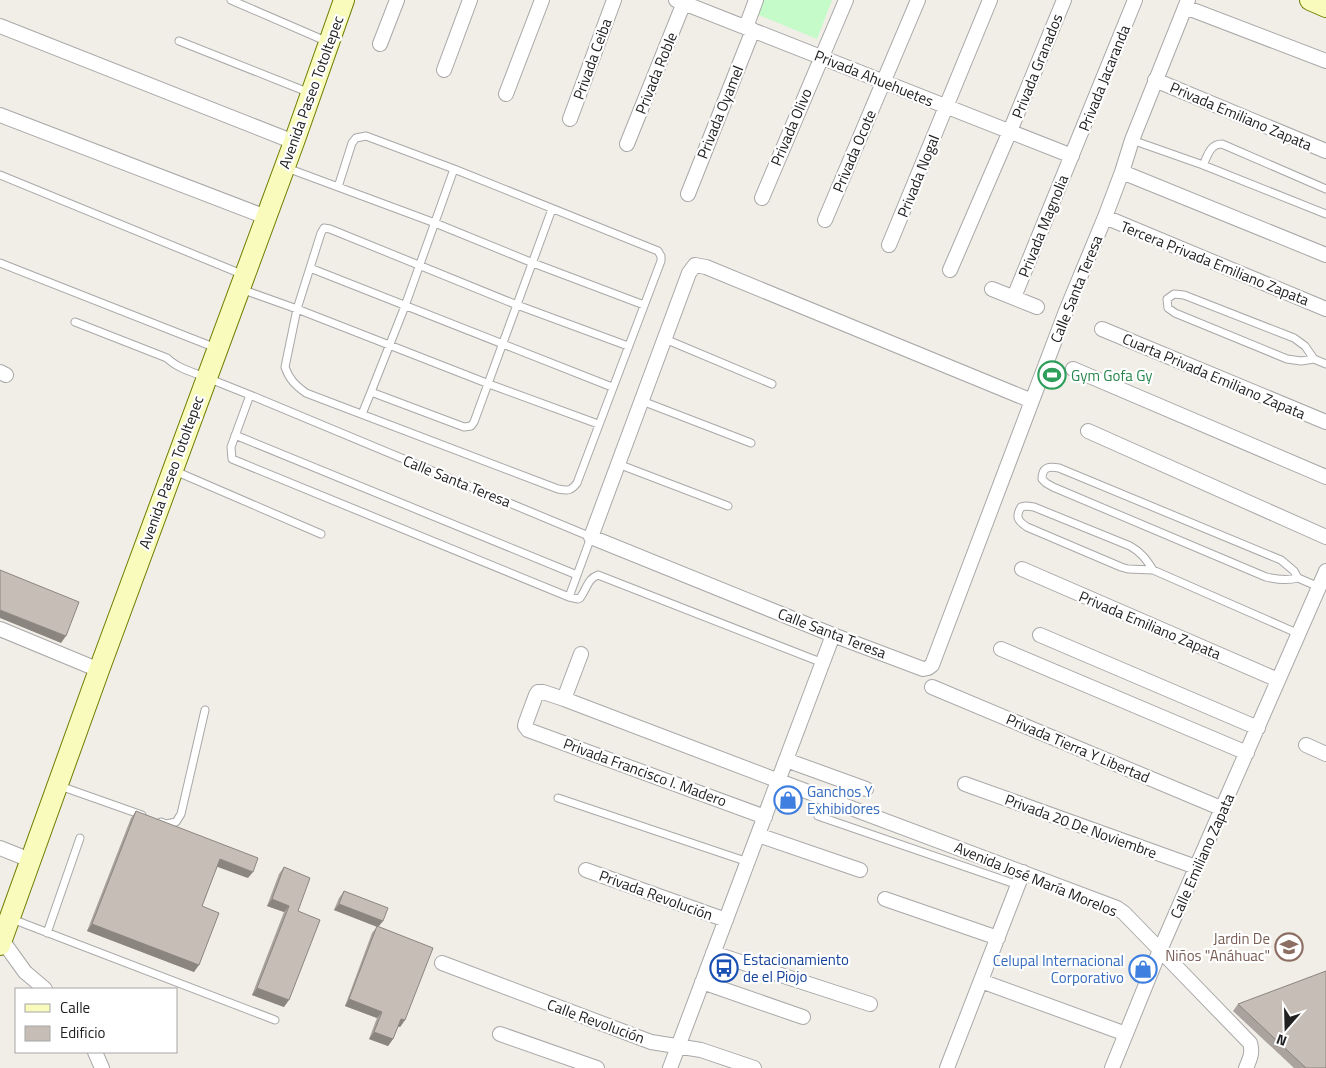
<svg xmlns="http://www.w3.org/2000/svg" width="1326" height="1068" viewBox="0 0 1326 1068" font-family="'Titillium Web',sans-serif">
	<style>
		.park { fill: #c4fbc9 }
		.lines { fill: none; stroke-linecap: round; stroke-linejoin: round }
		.service-casing { stroke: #a8a8a8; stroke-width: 9 }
		.minor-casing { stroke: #a8a8a8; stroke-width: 16 }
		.secondary-casing { stroke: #6f7e02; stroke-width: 22 }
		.service { stroke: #fff; stroke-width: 7 }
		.minor { stroke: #fff; stroke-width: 14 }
		.secondary { stroke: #f8fbbb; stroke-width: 20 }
		.wall { fill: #aaa39d }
		.shaded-wall { fill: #8b857f }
		.building { fill: #c6beb6; stroke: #8b857f }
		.labels { text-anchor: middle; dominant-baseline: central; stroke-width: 4.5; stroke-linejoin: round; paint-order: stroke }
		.street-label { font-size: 15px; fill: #212121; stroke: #fff }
		.leisure-label { font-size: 15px; fill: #27864d; stroke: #fff; text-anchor: start }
		.shop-label { font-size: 15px; fill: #366cbe; stroke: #fff; text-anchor: start }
		.education-label { font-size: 15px; fill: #785e54; stroke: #fff; text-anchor: end }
		.transit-label { font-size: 15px; fill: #164399; stroke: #fff; text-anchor: start }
	</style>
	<rect width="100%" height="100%" fill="#f1eee7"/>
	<path class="park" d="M760 0H832L817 39 754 13Z"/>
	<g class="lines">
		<g class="service-casing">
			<path id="service" d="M231 0 328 42
				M179 41 310 93
				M1132 140 1203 165 1326 214
				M1203 165C1208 155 1210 144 1222 144L1326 189
				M287 168 435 223 533 263 644 305
				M454 169 405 306 371 392 464 427 471 426 474 422 552 209
				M0 175 244 275
				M338 187 352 143 356 138 366 136 454 169 658 251 661 256V261L577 483C571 491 568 491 558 489L306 393C295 385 289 379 285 367L297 309 321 233 324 228 330 229 517 305 628 346
				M0 263 216 348
				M310 268 612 387
				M241 289 297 309 489 384 598 424
				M75 322 167 358C177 368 192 372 205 377 220 383 235 389 250 395L591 537 569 597 232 459 231 447 250 395
				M665 339 772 384
				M1314 359 1301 361 1287 359 1175 313 1168 308 1167 299 1174 294 1184 295 1294 338 1305 346 1314 359 1326 364
				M642 401 751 443
				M362 414 371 392
				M235 435 577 575
				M618 464 728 506
				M175 471 321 534
				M1153 570C1146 559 1141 552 1130 546L1034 507 1026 506 1021 507C1015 517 1018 521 1027 527L1121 567 1128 569 1153 570 1299 634
				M1298 578C1287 581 1278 580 1266 577L1053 487 1046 483 1042 479C1042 467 1049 466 1059 468L1281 560 1294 571 1298 578 1319 587
				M569 597 578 599 580 598C587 589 587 579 598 575L823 663
				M60 786 142 815
				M558 798 748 862
				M818 816 1018 885
				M161 822 166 824 176 822 181 814 205 710
				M12 919 275 1020
				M47 933 80 838"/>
		</g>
		<g class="minor-casing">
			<path id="minor" d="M676 0 1072 156
				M1185 7 1326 61
				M0 26 294 142
				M746 27 756 0
				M380 44 397 0
				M444 70 470 0
				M1155 80 1326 151
				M506 94 542 0
				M0 115 266 217
				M570 119 614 0
				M627 144 685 0
				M1122 172 1326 255
				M688 194 753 30
				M762 198 846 0
				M1105 217 1326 309
				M825 220 918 0
				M889 245 990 0
				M950 270 1010 131 1064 0
				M992 289 1037 307
				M1014 297 1135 0
				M1102 329 1326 422
				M1073 369 1326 477
				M0 372 6 375
				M1032 401 706 267 695 265 689 273 591 537 833 635 923 669 928 668 932 665 1066 311 1105 217 1122 172 1132 140 1188 0
				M1088 431 1326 537
				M1022 569 1278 680
				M0 629 99 670
				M1040 635 1258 728
				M1001 649 1247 753
				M932 687 1223 809
				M564 699 581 654
				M1306 745 1326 754
				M786 760 866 789
				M965 784 1196 867
				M765 817 528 730 525 726 526 722 536 695 538 692H543L564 699 779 781 1117 908 1124 913 1160 950 1250 1043C1253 1052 1250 1059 1246 1068
				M758 835 860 870
				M0 848 30 860
				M586 870 726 920
				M885 899 998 938
				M2 940 25 972 45 989
				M713 953 870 1004
				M442 963 651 1042 701 1050 754 1068
				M981 981 1126 1034
				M702 982 803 1017
				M500 1034 597 1068
				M95 1052 102 1068
				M670 1068 833 635
				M947 1068 1023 872
				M1112 1068 1160 950 1326 571"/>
		</g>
		<g class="secondary-casing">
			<path id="secondary" d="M1310 0 1326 7
				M0 945 99 670 294 142 344 0"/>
		</g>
		<use href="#service" class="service"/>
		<use href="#minor" class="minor"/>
		<use href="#secondary" class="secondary"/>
	</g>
	<path class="wall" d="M136 811 248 878 217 866 202 906 194 972 87 931 131 818Z
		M284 867 298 911 284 1007 252 995 284 912 267 906 279 874Z
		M344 891 383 921 378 927 405 1020 400 1027 398 1026 393 1039 388 1046 369 1039 377 1018 345 1006 372 933 377 927 334 910 339 898Z
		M1238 1004 1326 1068H1294L1233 1011Z"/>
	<path class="shaded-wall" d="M0 610 66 636 61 643 0 618Z
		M220 859 253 872 248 878 215 866Z
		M272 899 289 906 284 912 267 906Z
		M339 904 383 921 378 927 334 910Z
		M92 924 199 965 194 972 87 931Z
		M257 988 289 1000 284 1007 252 995Z
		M349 999 382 1012 377 1018 345 1006Z
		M401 1019 405 1020 400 1027 396 1026Z
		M374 1032 393 1039 388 1046 369 1039Z"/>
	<path class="building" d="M0 570 79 602 66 636 0 610Z
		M136 811 258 858 253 872 220 859 202 906 219 913 199 965 92 924Z
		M284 867 310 878 298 911 320 920 289 1000 257 988 289 906 272 899Z
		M344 891 388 908 383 921 339 904Z
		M377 926 433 948 405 1020 401 1019 393 1039 374 1032 382 1012 349 999Z
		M1326 971V1068H1306L1238 1004Z"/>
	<defs>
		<g id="stadium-ring" transform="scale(1.4375)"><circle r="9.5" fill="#fff" stroke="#2e9e5b" stroke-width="1.5"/><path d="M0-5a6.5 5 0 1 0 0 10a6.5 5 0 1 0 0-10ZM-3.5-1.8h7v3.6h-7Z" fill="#2e9e5b"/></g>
		<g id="shop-ring" transform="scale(1.4375)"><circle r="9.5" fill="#fff" stroke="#3f7fe0" stroke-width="1.5"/><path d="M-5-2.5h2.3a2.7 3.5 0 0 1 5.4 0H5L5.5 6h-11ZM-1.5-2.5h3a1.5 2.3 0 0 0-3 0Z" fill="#3f7fe0"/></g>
		<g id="school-ring" transform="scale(1.4375)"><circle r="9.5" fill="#fff" stroke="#8d6e63" stroke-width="1.5"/><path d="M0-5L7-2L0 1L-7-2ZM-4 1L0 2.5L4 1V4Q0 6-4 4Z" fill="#8d6e63"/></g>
		<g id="bus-ring" transform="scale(1.4375)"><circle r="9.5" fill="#fff" stroke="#1a4fb4" stroke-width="1.5"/><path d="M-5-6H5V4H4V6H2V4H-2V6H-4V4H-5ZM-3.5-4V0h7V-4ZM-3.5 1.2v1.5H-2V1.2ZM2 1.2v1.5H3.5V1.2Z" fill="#1a4fb4"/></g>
	</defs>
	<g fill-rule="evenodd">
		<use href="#stadium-ring" x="1052" y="375"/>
		<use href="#shop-ring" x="788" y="800"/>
		<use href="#school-ring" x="1289" y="947"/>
		<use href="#bus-ring" x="724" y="968"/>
		<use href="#shop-ring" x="1143" y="969"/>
	</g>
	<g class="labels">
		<g class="street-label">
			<text transform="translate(592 59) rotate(-70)">Privada Ceiba</text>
			<text transform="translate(1037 66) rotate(-68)">Privada Granados</text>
			<text transform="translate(656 73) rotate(-68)">Privada Roble</text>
			<text transform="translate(874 78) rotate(22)">Privada Ahuehuetes</text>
			<text transform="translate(1104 78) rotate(-68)">Privada Jacaranda</text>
			<text transform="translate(311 92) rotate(-70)">Avenida Paseo Totoltepec</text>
			<text transform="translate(720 112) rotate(-68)">Privada Oyamel</text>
			<text transform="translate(1241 116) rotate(23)">Privada Emiliano Zapata</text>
			<text transform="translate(791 127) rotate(-67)">Privada Olivo</text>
			<text transform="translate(854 151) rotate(-67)">Privada Ocote</text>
			<text transform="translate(918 176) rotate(-68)">Privada Nogal</text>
			<text transform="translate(1043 226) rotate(-68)">Privada Magnolia</text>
			<text transform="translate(1215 263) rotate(22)">Tercera Privada Emiliano Zapata</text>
			<text transform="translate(1076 289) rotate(-68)">Calle Santa Teresa</text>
			<text transform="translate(1214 376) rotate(23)">Cuarta Privada Emiliano Zapata</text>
			<text transform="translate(171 472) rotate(-70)">Avenida Paseo Totoltepec</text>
			<text transform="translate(457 481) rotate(22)">Calle Santa Teresa</text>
			<text transform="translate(1150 625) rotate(23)">Privada Emiliano Zapata</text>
			<text transform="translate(832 633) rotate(21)">Calle Santa Teresa</text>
			<text transform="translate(1078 748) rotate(23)">Privada Tierra Y Libertad</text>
			<text transform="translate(645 772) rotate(20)">Privada Francisco I. Madero</text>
			<text transform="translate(1081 826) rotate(20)">Privada 20 De Noviembre</text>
			<text transform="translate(1202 856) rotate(-66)">Calle Emiliano Zapata</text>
			<text transform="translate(1036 879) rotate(22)">Avenida José María Morelos</text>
			<text transform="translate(656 895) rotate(20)">Privada Revolución</text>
			<text transform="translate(596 1021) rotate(20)">Calle Revolución</text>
		</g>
		<g class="leisure-label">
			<text x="1071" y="375">Gym Gofa Gy</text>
		</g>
		<g class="shop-label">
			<text x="807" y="791">Ganchos Y<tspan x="807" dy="17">Exhibidores</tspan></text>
			<text x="1124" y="960" text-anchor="end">Celupal Internacional<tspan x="1124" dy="17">Corporativo</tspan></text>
		</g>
		<g class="education-label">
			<text x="1270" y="938">Jardin De<tspan x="1270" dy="17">Niños "Anáhuac"</tspan></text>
		</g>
		<g class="transit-label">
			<text x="743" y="959">Estacionamiento<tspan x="743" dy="17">de el Piojo</tspan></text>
		</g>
	</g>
	<rect x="15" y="988" width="162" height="65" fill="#ffffff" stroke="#a6a6a6"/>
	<rect x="25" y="1004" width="25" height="8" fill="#f8fbbb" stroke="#a6a6a6"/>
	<text x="60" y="1013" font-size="15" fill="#212121">Calle</text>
	<rect x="25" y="1026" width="25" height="15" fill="#c6beb6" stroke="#a6a6a6"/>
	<text x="60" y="1038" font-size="15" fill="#212121">Edificio</text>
	<g transform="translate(1286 1028) rotate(200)" stroke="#ffffff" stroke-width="4" paint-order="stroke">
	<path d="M0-4L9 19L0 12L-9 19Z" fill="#212121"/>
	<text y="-8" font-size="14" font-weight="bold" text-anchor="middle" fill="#212121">N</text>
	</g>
</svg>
